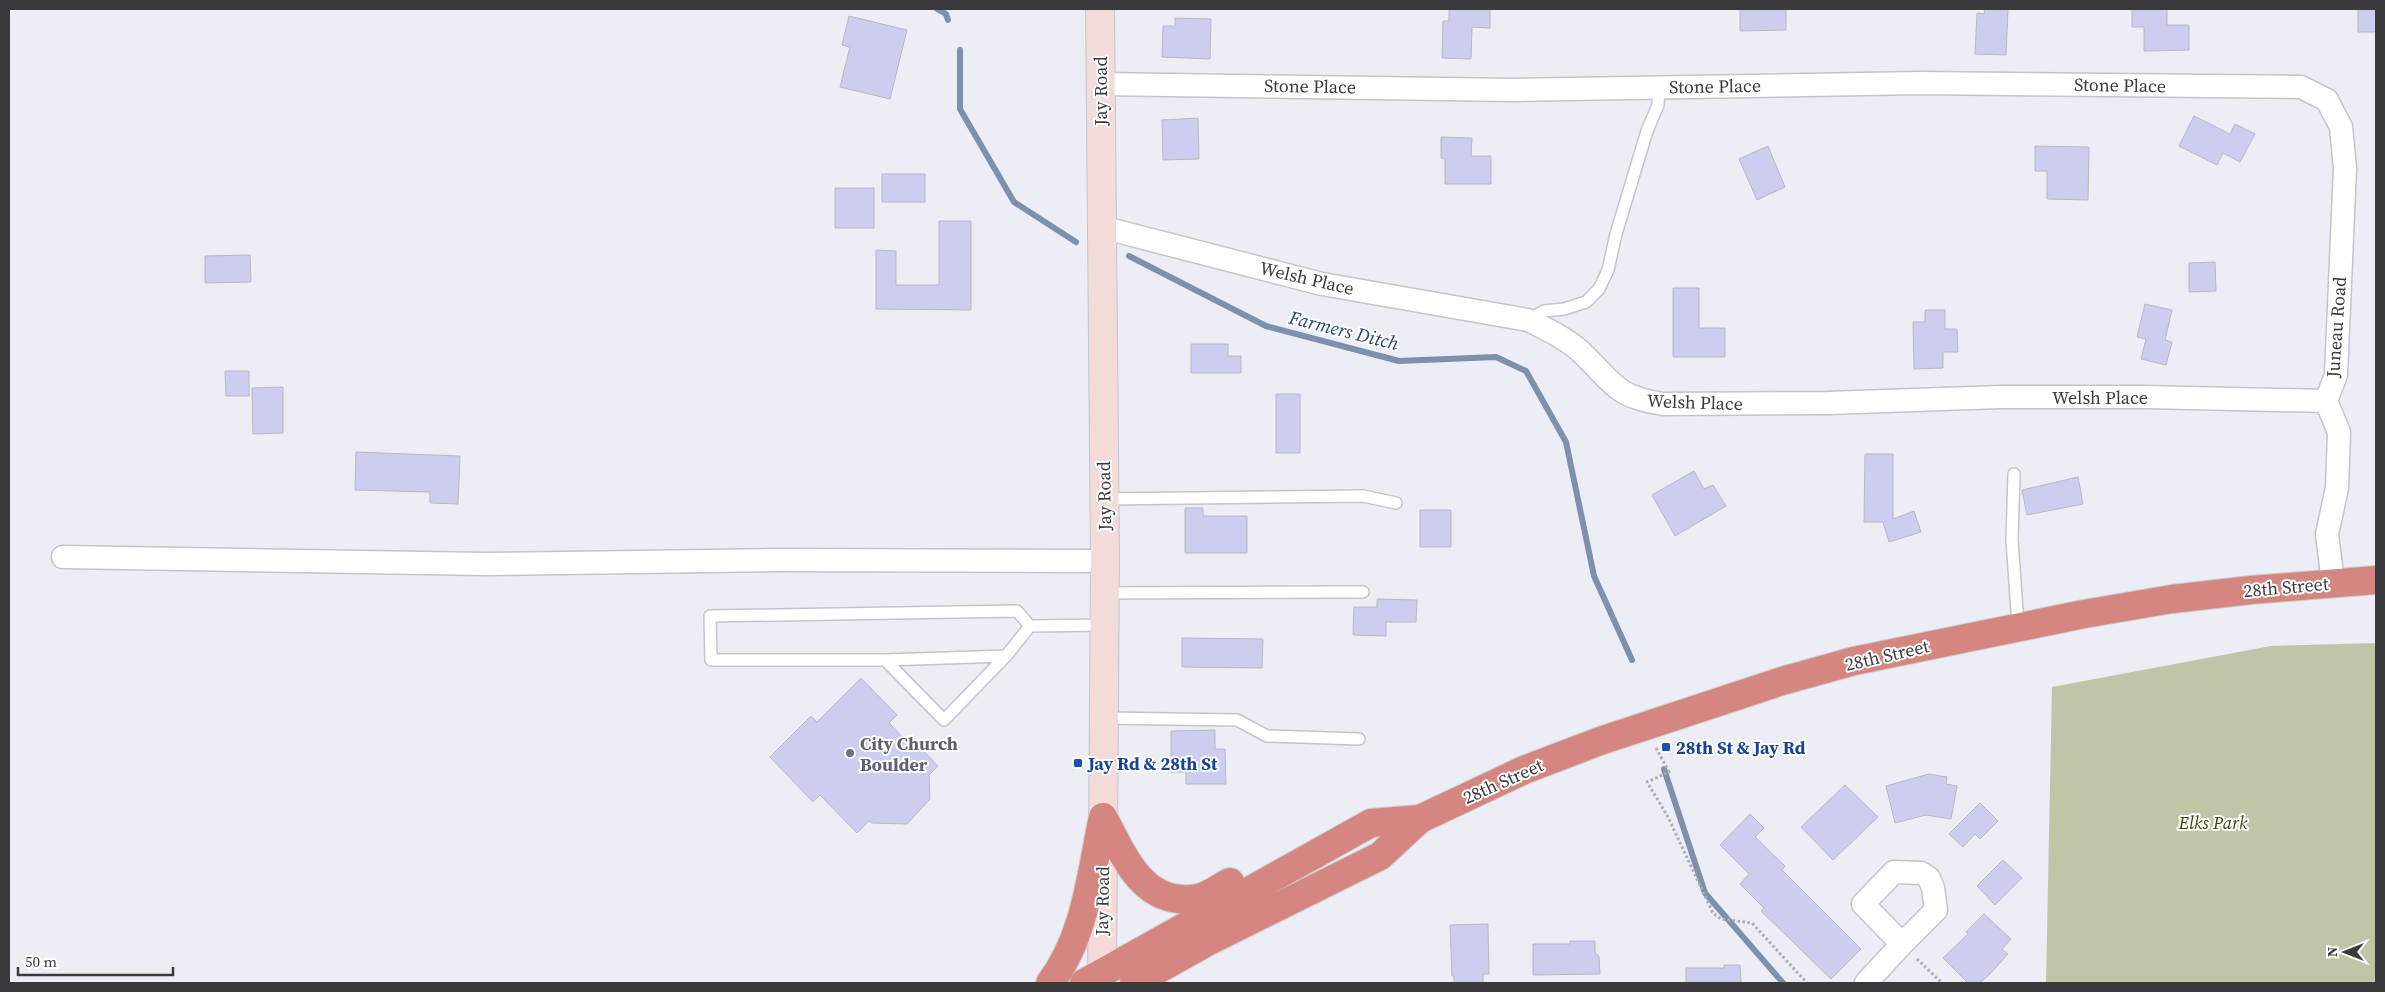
<svg xmlns="http://www.w3.org/2000/svg" width="2385" height="992" viewBox="0 0 2385 992" font-family="'Source Serif 4',serif">
	<style>
		.green { fill: #c0c5a8 }
		.lines { fill: none; stroke-linecap: round; stroke-linejoin: round }
		.stream { stroke: #7d91ac; stroke-width: 6 }
		.building { fill: #cdcdef; stroke: #b8b8c0 }
		.lane-casing { stroke: #c4c4cd; stroke-width: 14 }
		.street-casing { stroke: #c4c4cd; stroke-width: 25 }
		.secondary-casing { stroke: #c4c4cd; stroke-width: 30 }
		.highway-casing { stroke: #cccccd; stroke-width: 30 }
		.path { stroke: #adadb3; stroke-width: 3; stroke-dasharray: 2.5 2.5; stroke-linecap: butt }
		.lane { stroke: #fff; stroke-width: 11 }
		.street { stroke: #fff; stroke-width: 22 }
		.secondary { stroke: #f2dbd9; stroke-width: 28 }
		.highway { stroke: #d58680; stroke-width: 28 }
		.transit-dot { fill: #1a4fb4; stroke: #fff; stroke-width: 2 }
		.worship-dot { fill: #6b7280; stroke: #fff; stroke-width: 2 }
		.labels { text-anchor: middle; dominant-baseline: central; stroke-width: 4; stroke-linejoin: round; paint-order: stroke }
		.street-label { font-size: 18px; fill: #3a3a3d; stroke: #fff }
		.worship-label { font-size: 18px; font-weight: bold; fill: #5b616d; stroke: #fff; text-anchor: start }
		.transit-label { font-size: 18px; font-weight: bold; fill: #164399; stroke: #fff; text-anchor: start }
		.park-label { font-size: 18px; font-style: italic; fill: #3f4309; stroke: #fff }
		.water-label { font-size: 19px; font-style: italic; fill: #2a486f; stroke: #fff }
	</style>
	<rect width="100%" height="100%" fill="#ecedf5"/>
	<path class="green" d="M2376 643V983H2046L2052 687 2271 646Z"/>
	<g class="lines">
		<path class="stream" d="M937 9 946 14 948 20
			M960 50V109L1014 202 1076 242
			M1129 256 1266 326 1399 361 1496 357 1526 371 1566 442 1594 576 1632 660
			M1664 769 1705 893 1783 983"/>
	</g>
	<path class="building" d="M1449 9H1490V28L1472 27 1471 59 1442 58 1443 21H1449Z
		M1740 9H1786V30L1740 31Z
		M1985 9H2008L2006 55 1975 54 1977 13 1984 14Z
		M2132 9H2167V25H2189V50L2144 51V27H2132Z
		M2358 9H2376V32H2358Z
		M849 16 907 30 890 99 840 87 850 47 842 45Z
		M1175 18 1211 19 1210 59 1162 57 1163 26H1175Z
		M2194 116 2230 134 2235 124 2255 134 2240 162 2223 153 2217 165 2179 146Z
		M1198 118 1199 159 1163 160 1162 120Z
		M1441 137 1472 138 1471 156H1491V184H1445V159L1441 158Z
		M1768 146 1785 187 1757 200 1739 159Z
		M2035 146 2089 147 2088 200 2047 199V171H2035Z
		M882 174H925V202H882Z
		M835 188H874V228H835Z
		M939 221H971V310L876 309V250L896 251V285H939Z
		M250 255 251 282 205 283V256Z
		M2215 262 2216 291 2189 292V263Z
		M1673 288H1699V328H1725V357H1673Z
		M2145 304 2172 310 2165 340 2172 342 2166 365 2141 359 2146 339 2137 337Z
		M1925 310H1945V329H1957L1958 352H1943V368L1914 369 1913 322H1925Z
		M1191 344H1228V356H1241V373H1191Z
		M225 371H249V396H226Z
		M283 387V433L253 434 252 388Z
		M1276 394H1300V453H1276Z
		M356 452 460 456 458 504 430 503V492L355 490Z
		M1865 454H1893V519L1914 511 1921 532 1889 542 1883 522H1864Z
		M1694 471 1704 489 1713 485 1726 506 1675 536 1652 495Z
		M2078 477 2083 504 2027 515 2022 490Z
		M1185 508H1203V516H1247V553H1185Z
		M1420 510H1451V547H1420Z
		M1377 599 1417 600 1416 622H1386V636L1353 635 1354 607H1377Z
		M1182 638 1263 639 1262 668 1182 667Z
		M861 678 897 715 889 723 914 749 918 745 938 766 929 775 930 799 907 824 872 823 869 821 857 833 820 795 813 802 770 757 811 716 817 722Z
		M1215 730V749H1225L1226 784H1186V772H1171V731Z
		M1929 774 1947 777 1946 784 1957 786 1951 819 1926 815 1895 823 1886 786Z
		M1845 785 1878 817 1833 860 1801 827Z
		M1980 803 1998 821 1980 839 1975 834 1963 847 1949 834Z
		M1750 814 1764 828 1755 837 1785 866 1782 870 1861 949 1831 979 1761 911 1764 908 1740 884 1749 874 1720 845Z
		M2003 860 2022 878 1995 905 1977 886Z
		M1984 914 2011 939 2002 949 2008 954 1990 974 1980 983H1968L1943 958 1968 934 1966 932Z
		M1488 924 1489 974H1483V983H1454V976H1452L1450 925Z
		M1570 941H1595V953L1599 956 1600 974 1533 975V944H1570Z
		M1724 965H1740L1741 983H1686V968H1724Z"/>
	<g class="lines">
		<g class="lane-casing">
			<path id="lane" d="M1528 320 1544 311 1564 309 1586 302 1599 289 1608 270 1616 234 1647 131 1658 105 1659 87
				M2014 474 2012 540 2018 625
				M1104 499 1363 496 1396 503
				M1105 593 1363 592
				M1030 626 1017 611 710 616 711 660H885L1006 656 1030 626 1105 625
				M885 660 944 720 1006 656
				M1104 718 1237 720 1267 736 1359 739"/>
		</g>
		<g class="street-casing">
			<path id="street" d="M1100 84 1513 90 1920 83 2301 87 2327 100 2341 127 2345 168 2336 375 2326 401 2339 432 2337 488 2327 534 2333 583
				M1101 227 1322 284 1528 320C1546 329 1566 338 1581 352 1614 383 1613 396 1663 404L1828 403 2000 397H2145L2326 401
				M63 557 485 564 776 560 1105 561
				M1894 872 1921 873 1929 878 1933 888 1936 910 1902 944 1863 904Z
				M1866 983 1902 944"/>
		</g>
		<g class="secondary-casing">
			<path id="secondary" d="M1100 9 1105 561 1102 983"/>
		</g>
		<g class="highway-casing">
			<path id="highway" d="M1103 817C1124 856 1143 908 1198 898 1209 896 1220 887 1230 882
				M1050 983C1086 936 1091 873 1103 817
				M1084 983 1371 823 1420 819
				M1134 983 1207 942 1380 856 1420 819 1524 770 1600 741 1782 681 1854 661 2084 614 2172 599 2251 590 2376 580"/>
		</g>
		<path class="path" d="M1656 748 1669 772 1647 782 1668 817 1713 913 1721 919 1752 923 1807 983
			M1917 959 1942 983"/>
		<use href="#lane" class="lane"/>
		<use href="#street" class="street"/>
		<use href="#secondary" class="secondary"/>
		<use href="#highway" class="highway"/>
	</g>
	<g class="transit-dot">
		<rect x="1661" y="742" width="10" height="10" rx="2.5"/>
		<rect x="1073" y="758" width="10" height="10" rx="2.5"/>
	</g>
	<circle class="worship-dot" cx="850" cy="753" r="5"/>
	<g class="labels">
		<g class="street-label">
			<text transform="translate(2120 85) rotate(1)">Stone Place</text>
			<text transform="translate(1310 86) rotate(1)">Stone Place</text>
			<text transform="translate(1715 86) rotate(-1)">Stone Place</text>
			<text transform="translate(1100 91) rotate(-90)">Jay Road</text>
			<text transform="translate(1307 278) rotate(13)">Welsh Place</text>
			<text transform="translate(2336 327) rotate(-86)">Juneau Road</text>
			<text x="2100" y="397">Welsh Place</text>
			<text transform="translate(1695 402) rotate(2)">Welsh Place</text>
			<text transform="translate(1104 496) rotate(-91)">Jay Road</text>
			<text transform="translate(2286 587) rotate(-5)">28th Street</text>
			<text transform="translate(1887 655) rotate(-13)">28th Street</text>
			<text transform="translate(1503 781) rotate(-24)">28th Street</text>
			<text transform="translate(1102 901) rotate(-89)">Jay Road</text>
		</g>
		<g class="worship-label">
			<text x="860" y="743">City Church<tspan x="860" dy="21">Boulder</tspan></text>
		</g>
		<g class="transit-label">
			<text x="1676" y="747">28th St &amp; Jay Rd</text>
			<text x="1088" y="763">Jay Rd &amp; 28th St</text>
		</g>
		<g class="park-label">
			<text x="2213" y="822">Elks Park</text>
		</g>
		<g class="water-label">
			<text transform="translate(1344 330) rotate(14)">Farmers Ditch</text>
		</g>
	</g>
	<rect width="2385" height="992" fill="none" stroke="#3a3a3d" stroke-width="20"/>
	<g transform="translate(2345 952) rotate(270)" stroke="#ffffff" stroke-width="4" paint-order="stroke">
	<path d="M0-4L9 19L0 12L-9 19Z" fill="#3a3a3d"/>
	<text y="-8" font-size="14" font-weight="bold" text-anchor="middle" fill="#3a3a3d">N</text>
	</g>
	<path d="M18 967v8h155v-8" fill="none" stroke="#3a3a3d" stroke-width="2.5"/>
	<text x="25" y="967" font-size="15" fill="#3a3a3d" stroke="#ffffff" stroke-width="4" paint-order="stroke">50 m</text>
</svg>
